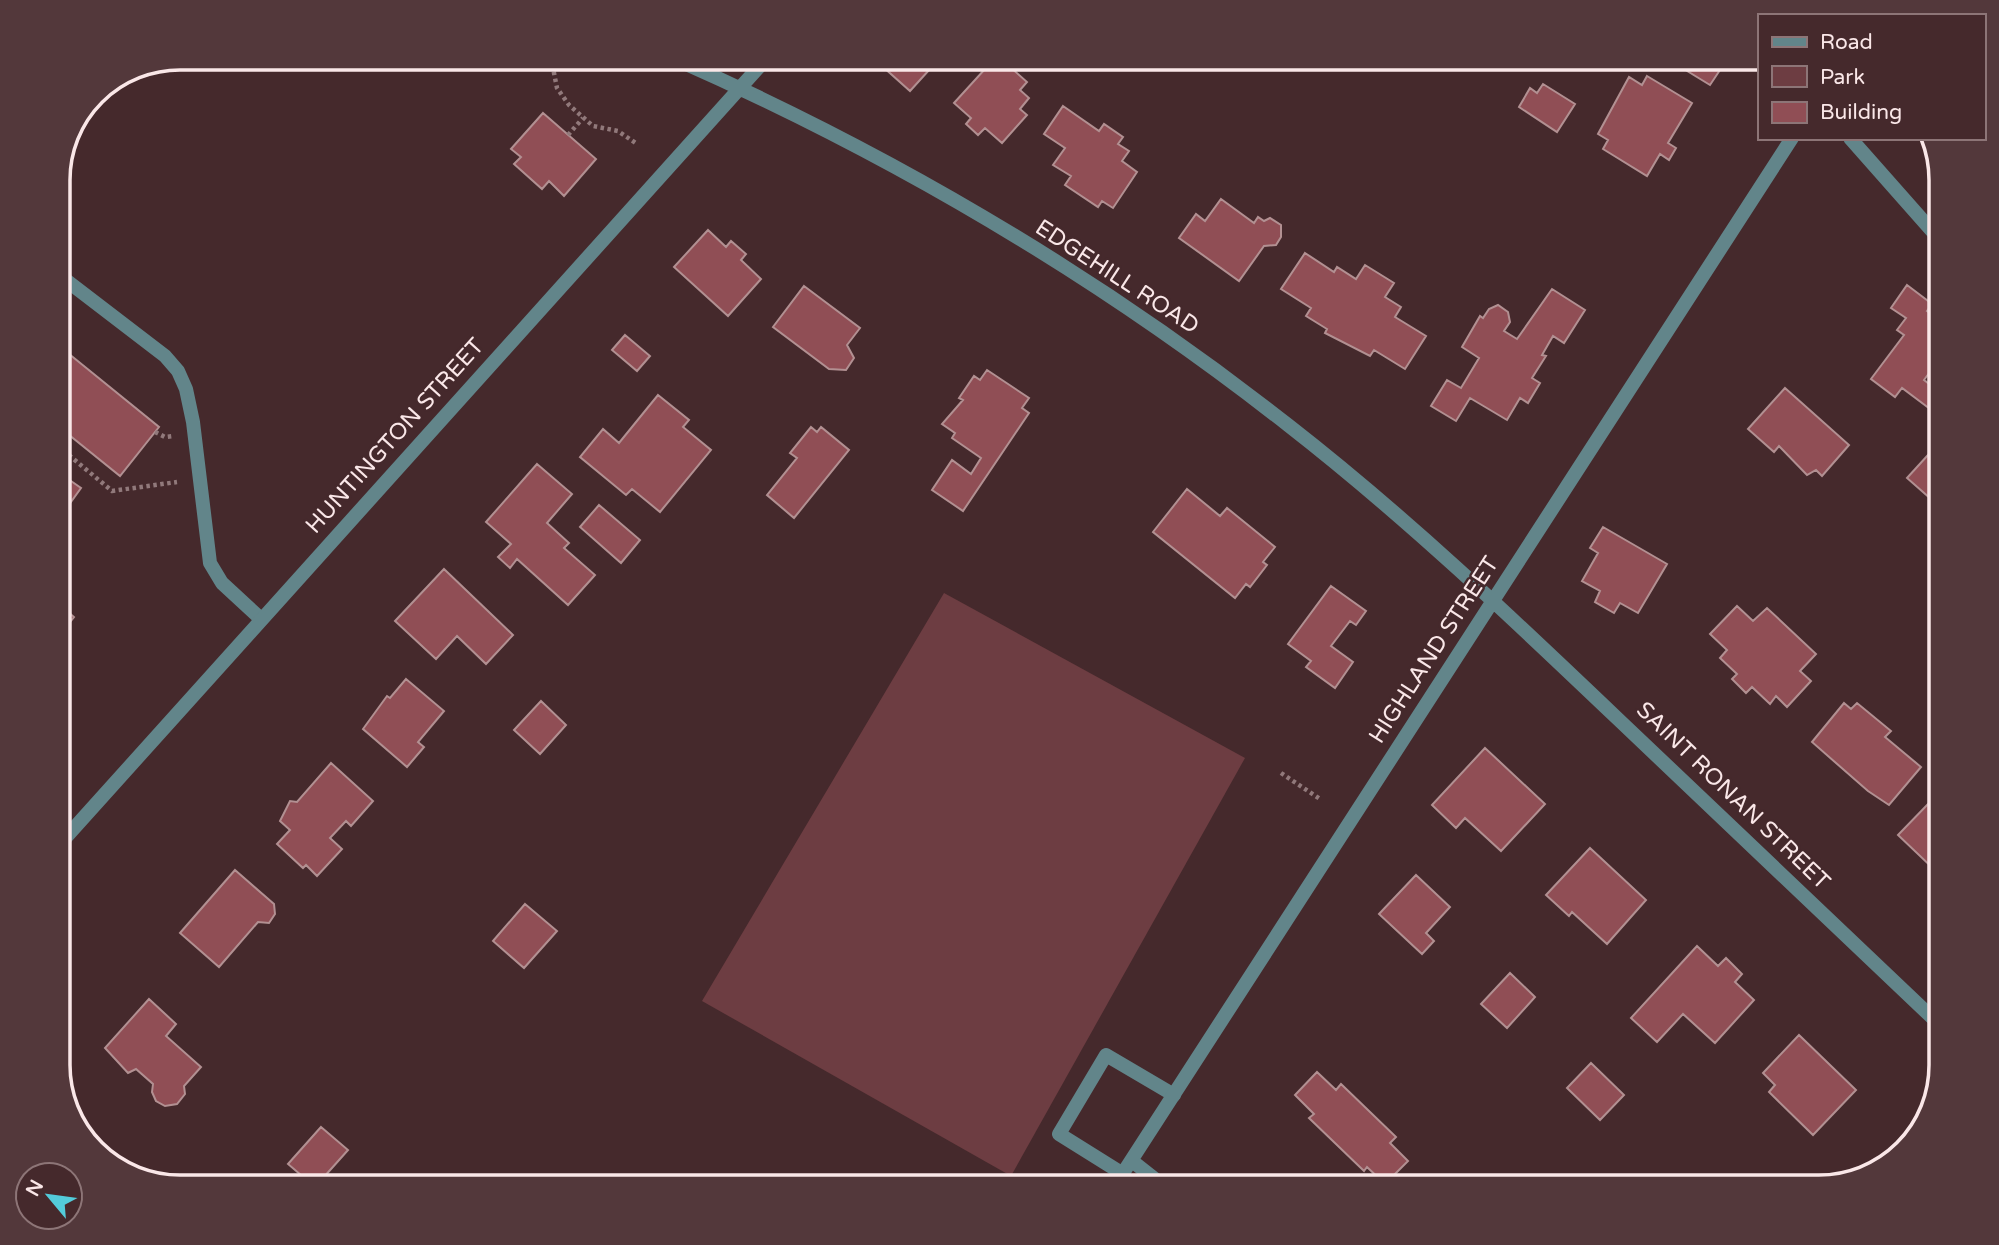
<svg xmlns="http://www.w3.org/2000/svg" width="1999" height="1245" viewBox="0 0 1999 1245" font-family="'Varela Round',sans-serif">
	<style>
		.green { fill: #6d3d42 }
		.building { fill: #904e55; stroke: #b29092; stroke-width: 2 }
		.lines { fill: none; stroke-linecap: round; stroke-linejoin: round }
		.path { stroke: #91797b; stroke-width: 4.5; stroke-dasharray: 3.5 3.5; stroke-linecap: butt }
		.lane { stroke: #62858a; stroke-width: 14 }
		.street { stroke: #62858a; stroke-width: 14 }
		.labels { text-anchor: middle; dominant-baseline: central; stroke-width: 5; stroke-linejoin: round; paint-order: stroke }
		.street-label { font-size: 23px; fill: #fae7e8; stroke: #45292c }
		.rim { fill: none; stroke: #fae7e8; stroke-width: 3.5 }
	</style>
	<rect width="100%" height="100%" fill="#45292c"/>
	<path class="green" d="M944 593 1245 758 1011 1176 702 1001Z"/>
	<path class="building" d="M873 58H940L910 91Z
		M995 58H1000L1027 82 1020 90 1029 98 1020 109 1027 115 1002 143 985 128 978 135 966 124 971 118 954 103Z
		M1666 58H1728L1710 85Z
		M1647 76 1692 103 1668 143 1676 148 1669 160 1660 154 1647 176 1603 149 1608 140 1598 134 1629 77 1642 85Z
		M1543 84 1575 104 1557 132 1519 107 1530 88 1537 93Z
		M1063 106 1099 131 1104 124 1123 137 1118 144 1129 151 1122 161 1137 172 1113 208 1102 201 1098 207 1065 185 1071 176 1053 165 1065 148 1044 134Z
		M543 113 596 159 564 196 549 181 542 189 514 164 521 157 511 149Z
		M1221 199 1254 223 1258 217 1264 221 1270 218 1281 225V237L1276 245 1264 246 1239 281 1179 238 1196 214 1205 221Z
		M708 230 726 247 731 241 746 254 741 260 761 279 728 316 674 267Z
		M1305 253 1334 272 1337 267 1356 279 1365 265 1394 283 1385 297 1401 307 1395 317 1426 336 1405 369 1374 350 1370 356 1325 333 1327 329 1306 316 1311 308 1281 289Z
		M1907 285 1932 304 1927 311 1941 321V357L1924 380 1941 393 1938 415 1902 388 1895 397 1871 379 1904 335 1897 330 1906 318 1891 308Z
		M804 286 860 328 847 345 854 358 846 370 829 369 773 327Z
		M1552 289 1585 310 1564 343 1553 336 1542 355 1546 356 1532 378 1540 383 1528 403 1520 398 1507 420 1470 398 1456 421 1431 406 1447 380 1461 388 1479 358 1462 347 1480 316 1483 318 1489 309 1498 305 1508 312 1510 322 1504 331 1517 339Z
		M625 335 650 356 637 371 612 350Z
		M58 345 159 427 120 476 58 426Z
		M987 370 1029 398 1022 408 1029 413 963 511 932 490 952 460 971 474 981 458 952 438 955 433 942 424 963 400 959 398 974 376 980 380Z
		M1785 388 1849 445 1822 476 1816 470 1807 475 1779 446 1774 452 1748 429Z
		M658 395 689 420 683 427 711 450 660 512 632 489 626 495 580 457 603 429 619 443Z
		M811 427 817 432 821 427 849 450 794 518 767 495 797 458 790 453Z
		M1928 455 1941 467V488L1931 499 1907 478Z
		M537 464 572 494 547 523 569 543 564 548 595 575 568 605 517 559 510 568 498 557 511 544 486 522Z
		M58 472 81 488 58 520Z
		M1187 489 1220 516 1227 508 1275 547 1263 562 1267 565 1250 587 1246 584 1235 598 1153 532Z
		M599 505 640 540 621 563 580 527Z
		M1603 527 1667 564 1638 613 1620 603 1614 613 1595 602 1600 591 1582 581 1598 553 1590 548Z
		M444 569 513 635 486 664 457 636 436 659 395 621Z
		M1331 586 1366 611 1356 625 1350 621 1331 646 1353 662 1335 688 1306 667 1311 661 1288 644Z
		M58 603 74 617 58 637Z
		M1737 606 1753 621 1767 608 1816 654 1800 671 1811 681 1787 707 1776 696 1770 704 1752 687 1746 693 1732 679 1737 674 1720 658 1727 650 1710 634Z
		M406 679 444 711 418 742 424 747 407 767 363 729 387 696 390 698Z
		M541 701 566 725 540 754 514 730Z
		M1844 703 1851 709 1857 703 1891 731 1885 737 1921 767 1889 805 1868 791 1812 742Z
		M1485 748 1545 804 1501 851 1465 818 1456 828 1432 805Z
		M331 763 373 801 351 826 346 821 330 838 342 849 317 876 306 865 303 868 277 844 290 830 280 821 290 801 297 802Z
		M1930 802 1937 809 1941 804V876L1898 835Z
		M1590 848 1646 900 1607 944 1572 912 1569 916 1546 895Z
		M235 870 274 904 275 914 269 923 258 922 219 967 180 933Z
		M1416 875 1450 907 1426 933 1434 941 1422 954 1379 914Z
		M525 904 557 931 524 968 493 941Z
		M1697 946 1718 966 1726 958 1742 974 1735 982 1754 1000 1715 1043 1683 1014 1657 1042 1631 1018Z
		M1510 973 1535 997 1507 1028 1481 1004Z
		M149 999 176 1024 166 1036 201 1067 184 1086 185 1094 177 1104 165 1106 156 1101 152 1092 153 1084 136 1069 128 1073 105 1048Z
		M1799 1035 1856 1090 1813 1135 1769 1092 1775 1085 1763 1073Z
		M1591 1063 1624 1095 1600 1120 1567 1088Z
		M1317 1072 1336 1090 1341 1084 1396 1137 1390 1143 1408 1161 1385 1184 1367 1167 1364 1171 1309 1118 1314 1114 1295 1095Z
		M321 1127 348 1150 315 1187 288 1164Z"/>
	<g class="lines">
		<path class="path" d="M551 58 557 88 569 105 593 126 618 131 637 144
			M568 135 583 118
			M155 432 165 437 173 436
			M58 446 112 491 177 482
			M1281 773 1320 799"/>
		<path class="lane" d="M58 274 165 356 178 371 186 389 193 422 210 563 222 583 261 619
			M1123 1174 1059 1134 1106 1055 1174 1095"/>
		<path class="street" d="M673 58C891 154 1101 278 1288 425 1405 516 1512 618 1619 720 1727 822 1834 924 1941 1026
			M1850 138 1941 241
			M58 846 767 58
			M1132 1161 1165 1187
			M1114 1187 1792 138"/>
	</g>
	<g class="labels">
		<g class="street-label">
			<text transform="translate(1117 277) rotate(33)">EDGEHILL ROAD</text>
			<text transform="translate(395 436) rotate(-48)">HUNTINGTON STREET</text>
			<text transform="translate(1434 650) rotate(-57)">HIGHLAND STREET</text>
			<text transform="translate(1733 796) rotate(44)">SAINT RONAN STREET</text>
		</g>
	</g>
	<path d="M0 0H1999V1245H0ZM180 70H1819A110 110 0 0 1 1929 180V1065A110 110 0 0 1 1819 1175H180A110 110 0 0 1 70 1065V180A110 110 0 0 1 180 70Z" fill="#53383b" fill-rule="evenodd"/>
	<path class="rim" d="M180 70H1819A110 110 0 0 1 1929 180V1065A110 110 0 0 1 1819 1175H180A110 110 0 0 1 70 1065V180A110 110 0 0 1 180 70Z"/>
	<rect x="1758" y="14" width="228" height="126" fill="#45292c" stroke="#8d7577" stroke-width="2"/>
	<rect x="1772" y="37" width="35" height="10" fill="#62858a" stroke="#8d7577" stroke-width="2"/>
	<text x="1820" y="49" font-size="21" fill="#fae7e8">Road</text>
	<rect x="1772" y="66" width="35" height="21" fill="#6d3d42" stroke="#8d7577" stroke-width="2"/>
	<text x="1820" y="84" font-size="21" fill="#fae7e8">Park</text>
	<rect x="1772" y="102" width="35" height="21" fill="#904e55" stroke="#8d7577" stroke-width="2"/>
	<text x="1820" y="119" font-size="21" fill="#fae7e8">Building</text>
	<g transform="translate(49 1196) rotate(299)"><circle r="33" fill="#45292c" stroke="#8d7577" stroke-width="2"/>
	<path d="M0-5L12 26L0 18L-12 26Z" fill="#53cbda"/>
	<text y="-10" font-size="19" font-weight="bold" text-anchor="middle" fill="#fae7e8">N</text>
	</g>
</svg>
